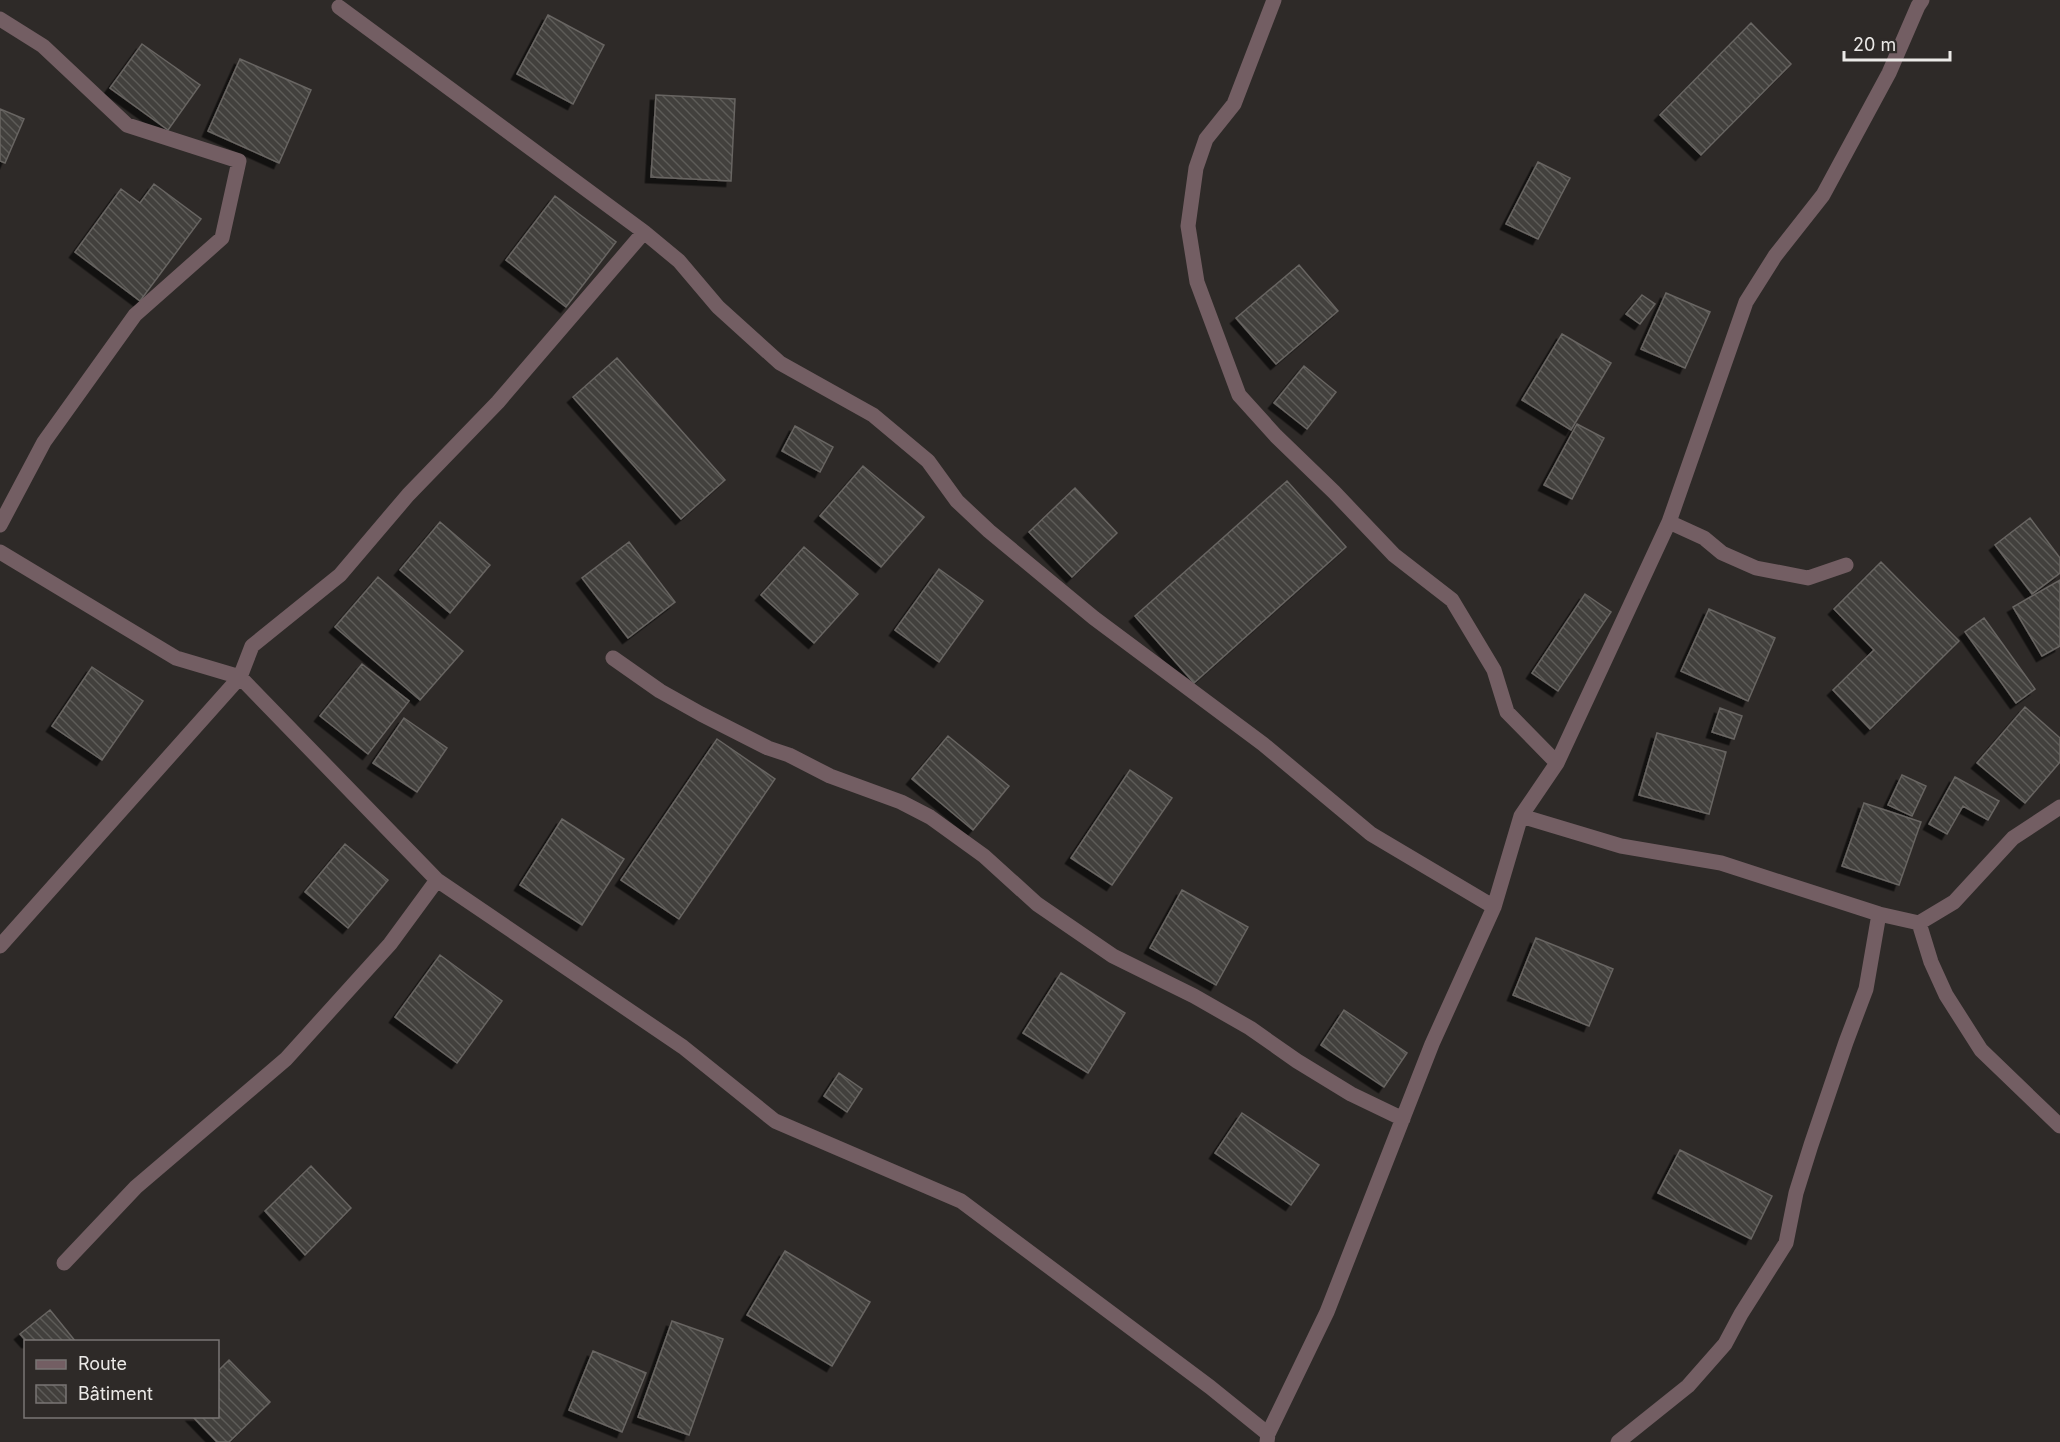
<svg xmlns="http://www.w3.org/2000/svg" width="2060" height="1442" viewBox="0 0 2060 1442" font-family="Inter,sans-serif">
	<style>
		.building { fill: url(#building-back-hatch); stroke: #686562; stroke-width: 1.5; filter: url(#shadow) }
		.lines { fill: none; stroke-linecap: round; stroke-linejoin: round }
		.minor { stroke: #735e63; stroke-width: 15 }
	</style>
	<defs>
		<pattern id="building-back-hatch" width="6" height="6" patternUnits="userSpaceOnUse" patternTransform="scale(1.5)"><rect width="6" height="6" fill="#423f3c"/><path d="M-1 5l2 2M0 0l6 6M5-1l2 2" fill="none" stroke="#5d5b58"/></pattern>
		<filter id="shadow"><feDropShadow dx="-5.5" dy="5.5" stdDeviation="0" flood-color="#0009"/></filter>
	</defs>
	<rect width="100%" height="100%" fill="#2e2a28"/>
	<path class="building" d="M548 15 604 45 573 104 517 74Z
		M1751 23 1791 64 1701 155 1660 115Z
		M142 44 200 85 168 130 110 88Z
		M240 59 311 90 279 163 208 131Z
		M656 95 735 99 731 181 651 177Z
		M0 109 24 119 5 163 0 161Z
		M1538 162 1570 178 1538 239 1506 224Z
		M154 184 201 219 140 301 75 252 121 189 140 203Z
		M555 196 616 242 566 307 506 260Z
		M1299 265 1338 311 1276 364 1236 318Z
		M1666 293 1710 312 1685 368 1641 349Z
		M1642 295 1655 304 1640 324 1626 314Z
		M1562 334 1611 363 1571 430 1522 400Z
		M617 358 725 480 681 519 573 397Z
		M1304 366 1336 392 1307 429 1274 403Z
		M1577 424 1604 438 1572 499 1544 485Z
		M795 426 833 447 820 472 782 451Z
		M863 466 924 517 881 567 820 516Z
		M1287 481 1346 547 1194 683 1135 616Z
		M1075 488 1117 533 1072 577 1029 532Z
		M2030 518 2060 558V573L2032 594 1995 545Z
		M440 522 490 565 450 613 400 570Z
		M629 542 675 602 628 638 582 578Z
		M804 547 858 594 814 643 761 595Z
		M1881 562 1959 641 1870 729 1833 690 1874 650 1834 609Z
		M939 569 983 601 939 662 895 630Z
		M378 577 463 651 420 700 335 627Z
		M2060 580V646L2042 656 2013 607Z
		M1585 594 1611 612 1558 691 1532 673Z
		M1709 609 1775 638 1748 701 1681 671Z
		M1984 618 2035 689 2016 703 1965 632Z
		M362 664 409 701 368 754 320 716Z
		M92 667 143 701 102 760 52 726Z
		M2025 707 2060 738V762L2025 803 1977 763Z
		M1720 708 1742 716 1734 739 1712 732Z
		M404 718 447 748 417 792 373 763Z
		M1657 733 1726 752 1709 814 1639 795Z
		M948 736 1009 786 973 830 912 779Z
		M717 739 775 779 679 919 621 880Z
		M1130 770 1172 798 1112 885 1071 858Z
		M1902 775 1926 786 1912 816 1888 805Z
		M1955 777 1999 801 1988 820 1963 806 1947 834 1929 824Z
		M1864 803 1921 822 1899 885 1842 866Z
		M562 819 624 859 582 925 520 885Z
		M345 844 388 880 348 928 305 892Z
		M1182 890 1248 927 1216 985 1150 948Z
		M1536 938 1613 969 1589 1026 1513 995Z
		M440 955 502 1001 457 1063 395 1017Z
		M1061 973 1125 1013 1088 1073 1023 1033Z
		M1344 1010 1407 1053 1384 1087 1321 1045Z
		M839 1073 862 1089 847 1112 824 1096Z
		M1242 1113 1319 1165 1291 1205 1215 1153Z
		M1680 1150 1772 1196 1751 1239 1658 1193Z
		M311 1166 351 1208 305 1255 265 1211Z
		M785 1251 870 1302 832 1366 747 1315Z
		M50 1310 76 1342H27L20 1334Z
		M672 1321 723 1339 689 1435 638 1417Z
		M593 1351 646 1373 622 1432 569 1410Z
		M229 1360 270 1402 229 1442H217L192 1416H218V1371Z"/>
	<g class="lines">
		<path class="minor" d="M1274 0 1234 104 1206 139 1196 168 1188 226 1197 282 1239 395 1276 436 1334 492 1394 555 1452 600 1494 670 1507 712 1557 763
			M339 7 644 232 679 261 718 307 780 363 873 415 928 461 957 501 989 531 1094 618 1263 744 1371 834 1494 907
			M0 19 43 46 127 125 239 161 222 238 135 315 44 442 0 525
			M1669 522 1704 538 1722 553 1756 568 1808 578 1846 565
			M0 552 176 658 240 677 252 646 340 575 408 495 498 402 644 232
			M613 658 660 691 701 714 768 748 789 755 830 776 901 802 930 817 984 856 1037 904 1113 956 1194 996 1250 1028 1297 1061 1351 1094 1403 1119
			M1521 816 1621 846 1721 863 1879 914 1919 923 1954 902 2013 838 2060 807
			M1919 923 1931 962 1946 995 1981 1050 2060 1126
			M0 946 240 677 437 880 683 1047 775 1121 961 1201 1210 1387 1268 1434
			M64 1263 136 1187 286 1059 390 944 437 880
			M1267 1442 1268 1434 1327 1312 1432 1044 1494 907 1521 816 1557 763 1669 522 1746 302 1775 256 1823 195 1889 73 1918 6 1922 0
			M1618 1442 1688 1386 1725 1344 1741 1314 1786 1243 1796 1193 1811 1145 1846 1042 1866 989 1879 914"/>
	</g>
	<rect x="24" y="1340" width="195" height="78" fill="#2e2a28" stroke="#7a7674" stroke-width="1.5"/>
	<rect x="36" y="1360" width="30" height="9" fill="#735e63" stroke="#7a7674" stroke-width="1.5"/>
	<text x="78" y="1370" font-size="18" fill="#ebe9e7">Route</text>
	<rect x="36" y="1385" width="30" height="18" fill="url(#building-back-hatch)" stroke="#7a7674" stroke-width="1.5"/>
	<text x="78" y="1400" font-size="18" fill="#ebe9e7">Bâtiment</text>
	<path d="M1844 51v9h106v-9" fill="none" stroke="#ebe9e7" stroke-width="3"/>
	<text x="1853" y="51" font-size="18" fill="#ebe9e7" stroke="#2e2a28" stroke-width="4.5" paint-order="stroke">20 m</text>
</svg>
